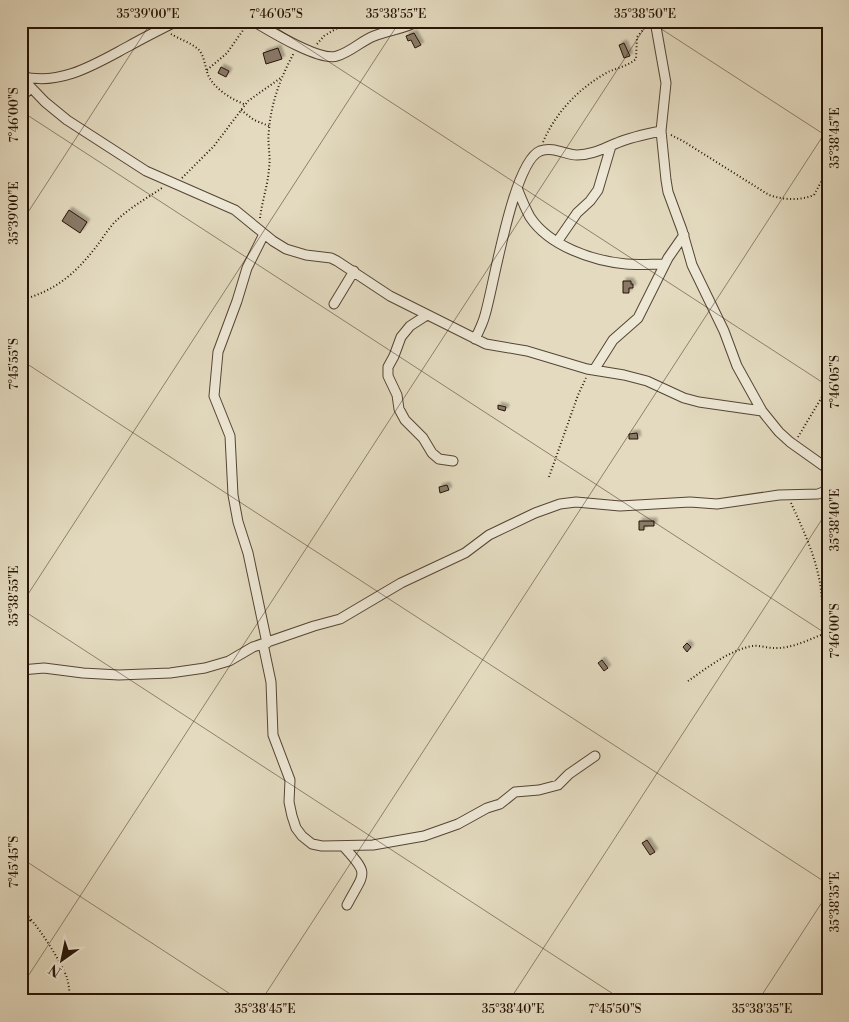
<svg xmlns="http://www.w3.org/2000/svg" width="849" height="1022" viewBox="0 0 849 1022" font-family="'Libre Bodoni',serif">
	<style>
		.building { fill: #897a67; stroke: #271307; filter: url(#shadow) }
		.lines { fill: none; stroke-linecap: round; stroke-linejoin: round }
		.street-casing { stroke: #564535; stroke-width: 11 }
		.path { stroke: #271307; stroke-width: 2; stroke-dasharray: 1 2.5; stroke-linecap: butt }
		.street { stroke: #ede7d5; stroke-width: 9 }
		.ticks { fill: none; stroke: #271307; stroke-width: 1; stroke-opacity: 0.45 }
		.neatline { fill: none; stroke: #271307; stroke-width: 2 }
		.ticks-label { font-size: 12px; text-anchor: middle; fill: #271307 }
	</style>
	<defs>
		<filter id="shadow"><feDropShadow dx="3" dy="-3" stdDeviation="1" flood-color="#0004"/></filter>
	</defs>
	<rect width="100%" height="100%" fill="#e3dabf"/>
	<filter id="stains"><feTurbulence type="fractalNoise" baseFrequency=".004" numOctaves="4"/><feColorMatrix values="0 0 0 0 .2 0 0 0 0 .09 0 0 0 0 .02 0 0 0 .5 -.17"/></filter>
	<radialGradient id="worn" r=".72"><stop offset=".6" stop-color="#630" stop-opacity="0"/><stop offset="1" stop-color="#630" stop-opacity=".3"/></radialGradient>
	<path class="building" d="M414 33 421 45 415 48 411 40 408 41 406 36Z
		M624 43 630 56 624 58 619 45Z
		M278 48 282 59 266 64 263 53Z
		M221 67 229 71 226 77 218 73Z
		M69 210 87 222 80 233 62 221Z
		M623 281H631V284H633V288H629V293H623Z
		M498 405 506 407 505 411 498 409Z
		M637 433 638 439H629V434Z
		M447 485 449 490 440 493 439 487Z
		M639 521H654V526H644V530H639Z
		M687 643 691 647 687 652 683 647Z
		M602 660 608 668 604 671 598 663Z
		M647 840 655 852 650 855 642 843Z"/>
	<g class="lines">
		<g class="street-casing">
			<path id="street" d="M253 21C270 31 320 62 337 56 351 52 361 41 374 36 389 30 405 29 418 21
				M655 21 666 83 661 131 666 180 668 192 682 230 692 265 724 331 737 366 762 411 779 432 790 442 828 469
				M21 76C60 87 97 63 129 46 145 37 161 29 177 21
				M21 77 45 102 67 120 146 171 235 210 273 241 286 249 306 255 331 258 337 261 390 296 486 344 527 351 587 369 624 375 647 381 684 398 699 402 762 411
				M21 97 31 88
				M517 188C521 198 525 208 530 217 549 246 593 261 626 264 638 265 652 264 665 264
				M264 234 247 268 237 301 218 352 214 396 230 436 233 495 238 522 248 553 267 643
				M557 242 577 213 590 201 598 190 611 146
				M334 304 354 271
				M427 315 410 326 401 337 394 356 388 367V376L397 395 399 409 405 420 423 438 432 453 439 459 453 461
				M475 339C479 331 483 323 485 315 494 285 513 162 540 151 554 146 565 155 577 155 592 155 604 148 617 143 631 137 646 134 661 131
				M594 370 613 340 638 318 668 258 684 235
				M263 644 271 682 273 735 290 780 289 802 292 816 296 828 302 836 312 844 322 846 373 845 424 836 458 824 487 808 500 804 515 792 539 790 558 785 569 774 595 756
				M21 670 44 668 83 673 119 675 170 673 205 668 229 661 253 647 314 626 340 619 401 583 465 553 489 535 535 513 560 504 576 502 620 506 690 502 717 504 779 495 818 494 828 490
				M343 846C371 876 364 872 347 905"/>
		</g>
		<path class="path" d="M171 34C179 39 192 43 199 50 204 56 205 65 207 72 212 88 231 99 246 105
			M317 44 324 36 349 21
			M207 70 227 53 246 26
			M241 110 254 120 269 126
			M671 135 683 141 769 195C784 200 799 201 814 195L828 169
			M543 142C556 112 579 88 608 72 617 68 628 66 636 59L637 37 648 24
			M182 178 214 146 248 101 282 77
			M260 218C262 201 268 185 269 168 271 156 267 143 269 130 271 103 281 76 294 53
			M21 300C55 291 75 274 96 247 103 238 109 227 118 219 131 207 147 198 162 188
			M798 437 828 387
			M549 477 578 395 586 378
			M791 503C803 529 815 555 820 583 823 602 822 621 828 640
			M688 681C707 668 728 651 752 646 759 645 767 648 774 648 792 649 810 639 826 633
			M21 910C34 918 62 963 67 978 69 985 70 993 69 1001
			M21 927 31 920"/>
		<use href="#street" class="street"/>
	</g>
	<path class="ticks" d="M266 21 828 386M649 21 828 137M21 111 828 635M21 223 152 21M21 360 828 884M21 605 400 21M21 609 624 1001M21 858 241 1001M21 987 649 21M261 1001 828 128M509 1001 828 510M758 1001 828 893"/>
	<rect width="849" height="1022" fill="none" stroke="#e3dabf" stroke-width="55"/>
	<g transform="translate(62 960) rotate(213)" stroke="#ede7d5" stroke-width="4" paint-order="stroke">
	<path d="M0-4L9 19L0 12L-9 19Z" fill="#271307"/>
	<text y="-8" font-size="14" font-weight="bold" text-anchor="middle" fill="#271307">N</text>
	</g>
	<rect x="28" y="28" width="794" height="966" class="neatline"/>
	<g class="ticks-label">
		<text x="148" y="18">35°39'00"E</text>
		<text x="276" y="18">7°46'05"S</text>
		<text x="396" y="18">35°38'55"E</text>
		<text x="645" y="18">35°38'50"E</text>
		<text transform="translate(14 115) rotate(-90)" y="4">7°46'00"S</text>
		<text transform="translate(835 138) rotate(-90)" y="4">35°38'45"E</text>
		<text transform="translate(14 213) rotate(-90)" y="4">35°39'00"E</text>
		<text transform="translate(14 364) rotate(-90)" y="4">7°45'55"S</text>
		<text transform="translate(835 382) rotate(-90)" y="4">7°46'05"S</text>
		<text transform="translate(835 520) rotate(-90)" y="4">35°38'40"E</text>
		<text transform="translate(14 596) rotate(-90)" y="4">35°38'55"E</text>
		<text transform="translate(835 631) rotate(-90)" y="4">7°46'00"S</text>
		<text transform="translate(14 862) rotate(-90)" y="4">7°45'45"S</text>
		<text transform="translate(835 902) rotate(-90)" y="4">35°38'35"E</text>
		<text x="265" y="1013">35°38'45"E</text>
		<text x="513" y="1013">35°38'40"E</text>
		<text x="615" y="1013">7°45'50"S</text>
		<text x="762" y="1013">35°38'35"E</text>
	</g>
	<rect width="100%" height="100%" filter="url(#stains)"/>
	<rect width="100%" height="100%" fill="url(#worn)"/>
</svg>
